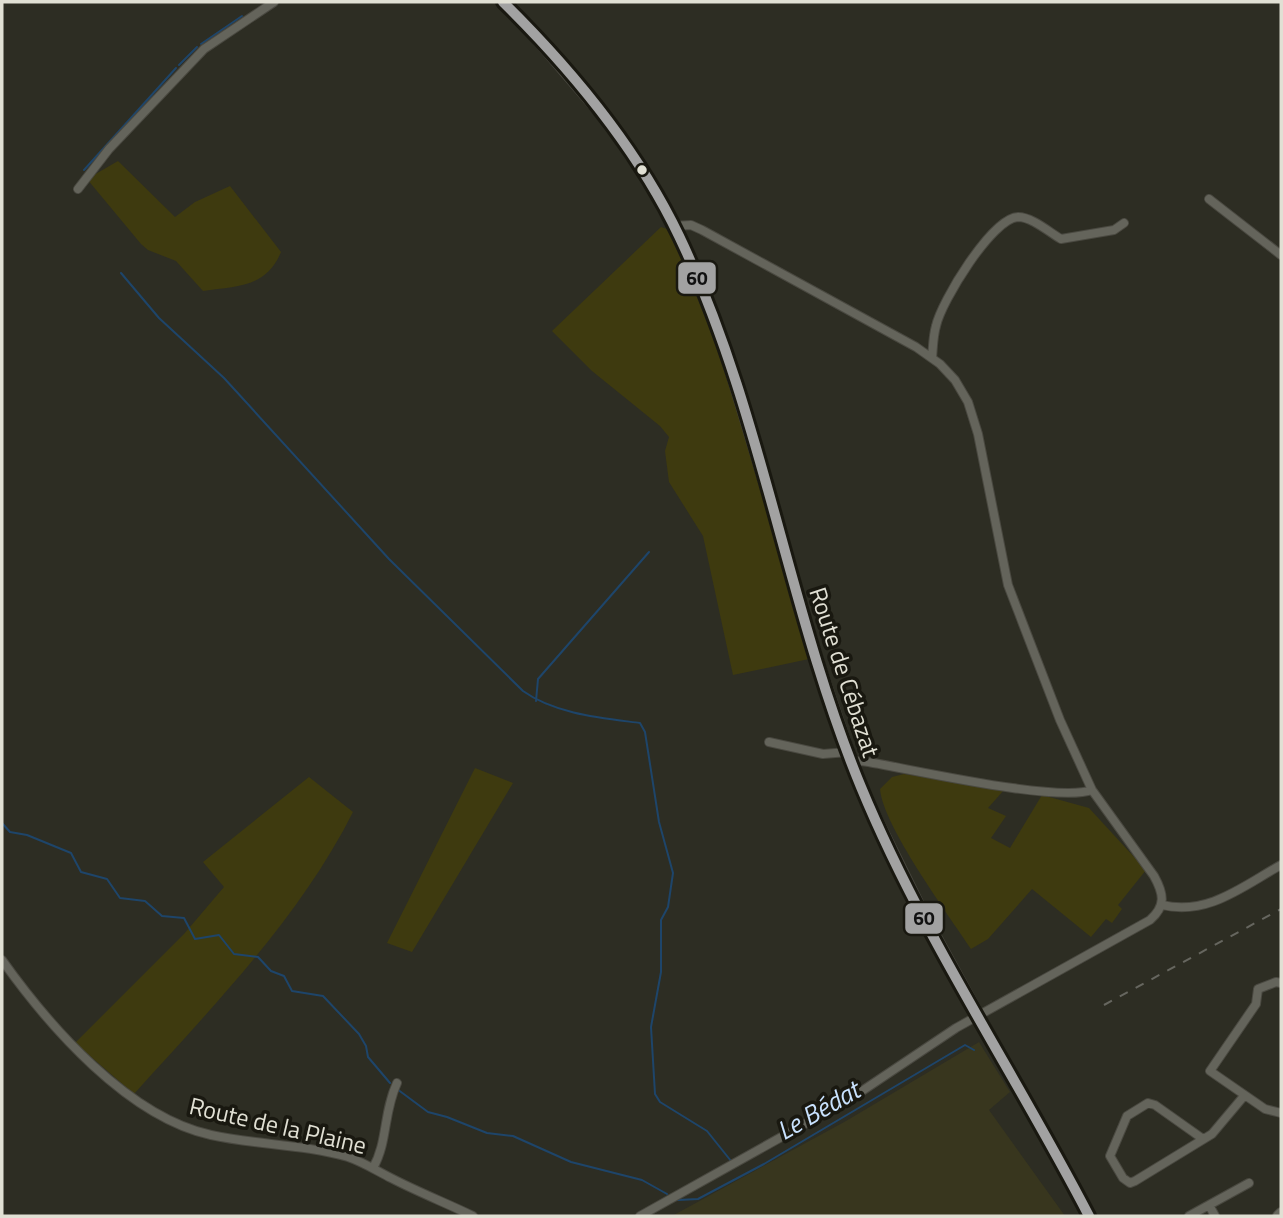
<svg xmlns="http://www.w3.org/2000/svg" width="1283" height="1218" viewBox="0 0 1283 1218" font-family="'Titillium Web',sans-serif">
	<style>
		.built { fill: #38361e }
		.green { fill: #3e3a0f }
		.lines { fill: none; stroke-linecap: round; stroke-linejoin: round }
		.stream { stroke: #1e456a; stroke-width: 2 }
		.minor-casing { stroke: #4a4941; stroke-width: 10 }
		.secondary-casing { stroke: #4a4941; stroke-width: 12 }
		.minor { stroke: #64645b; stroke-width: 8 }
		.secondary { stroke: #66665c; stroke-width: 10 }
		.rail { stroke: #66665f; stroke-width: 2; stroke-dasharray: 9 9; stroke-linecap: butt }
		.bus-1-casing { stroke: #191810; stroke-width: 16 }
		.bus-1 { stroke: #a2a2a2; stroke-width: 10 }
		.bus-dot { fill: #e1e0d4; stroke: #191810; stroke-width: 2.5 }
		.labels { text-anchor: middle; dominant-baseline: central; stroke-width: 7; stroke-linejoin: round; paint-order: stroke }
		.street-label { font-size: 24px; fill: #e1e0d4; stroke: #191810 }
		.water-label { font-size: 26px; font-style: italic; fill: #c9e2fe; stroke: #191810 }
		.line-badge { stroke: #191810; stroke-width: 2.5 }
		.pale-badge-label { font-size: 19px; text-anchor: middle; font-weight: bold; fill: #111 }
	</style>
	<rect width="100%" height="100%" fill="#2d2d23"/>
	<path class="built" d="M979 1042 1010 1092 989 1110 1065 1216H672L846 1121Z"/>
	<path class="green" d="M118 161 175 217 195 202 230 186 281 252C266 288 237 286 203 291L176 261 148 250 141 244 87 179Z
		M661 227 667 229C733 364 766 515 809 659L733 675 703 536 669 482 665 451 669 437 660 426 592 371 552 331Z
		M475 768 513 783 412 952 387 943Z
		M904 774 1004 790 988 808 1006 816 991 838 1010 848 1042 795 1089 808 1146 870 1118 905 1122 909 1112 923 1106 919 1091 937 1032 889 988 939 971 949C948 914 883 826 880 789L892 777Z
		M309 777 353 812C299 919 213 1006 134 1094L75 1043 184 934 224 887 203 862Z"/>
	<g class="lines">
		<path class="stream" d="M201 44 242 16
			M179 65 197 47
			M84 170 176 68
			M121 273 159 318 224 378 389 559 523 691C555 714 602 718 640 723L645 732 659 822 673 873 668 907 661 920V972L651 1027 655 1094 660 1102 707 1131 731 1161
			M536 701 538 679 649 552
			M2 823 10 832 27 835 71 853 81 872 107 879 120 898 145 901 162 916 184 918 195 939 219 935 234 954 258 957 271 971 284 976 292 991 323 996 359 1034 366 1046 368 1057 390 1083
			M397 1089 428 1112 447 1117 487 1133 513 1136 571 1162 642 1180 667 1194
			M678 1200 698 1199 764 1164 965 1045 974 1050"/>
		<g class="minor-casing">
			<path id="minor" d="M78 189 109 149 204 49 274 2
				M1209 199 1281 255
				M932 358C933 348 933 336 936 326 941 302 992 218 1018 217 1032 217 1049 232 1061 239L1114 230 1124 223
				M769 742 823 754 848 752
				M851 762 862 761C907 768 1056 803 1092 790
				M1162 905C1208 916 1243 886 1281 865
				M2 960C49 1026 128 1117 211 1135 256 1145 303 1144 348 1157 363 1162 377 1171 391 1178 418 1192 446 1203 473 1216
				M1281 983 1276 982 1258 989 1256 1004 1210 1071 1265 1109 1281 1113
				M1203 1139 1155 1105 1148 1103 1127 1116 1110 1156 1123 1178 1130 1183 1135 1181 1212 1134 1244 1096
				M373 1168C388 1142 383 1113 397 1083
				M640 1216 853 1097 956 1028 1150 920C1166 906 1164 894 1154 876L1092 790 1060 720 1008 585 978 434 968 402 955 380 940 364 916 347 702 230 691 225 674 226
				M1189 1216 1209 1205
				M1215 1216 1209 1205 1249 1183"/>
		</g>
		<g class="secondary-casing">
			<path id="secondary" d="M505 2 607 121 648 180 679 236 721 339 819 664 861 787 923 913 1089 1216
				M1278 1216 1281 1213"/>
		</g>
		<use href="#minor" class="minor"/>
		<use href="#secondary" class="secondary"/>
		<path class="rail" d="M1104 1005 1281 909"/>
		<g class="bus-1-casing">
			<path id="bus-1" d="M503 2C572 70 637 148 679 236 763 412 787 608 861 787 923 937 1015 1073 1089 1216"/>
		</g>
		<use href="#bus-1" class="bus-1"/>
	</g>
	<circle class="bus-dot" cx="642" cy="170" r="6"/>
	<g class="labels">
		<g class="street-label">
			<text transform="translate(845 672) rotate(72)">Route de Cébazat</text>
			<text transform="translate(278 1125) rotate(13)">Route de la Plaine</text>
		</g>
		<g class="water-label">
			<text transform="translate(818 1110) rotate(-30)">Le Bédat</text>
		</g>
	</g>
	<g class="line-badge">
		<rect x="677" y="261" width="40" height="34" rx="7" fill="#a2a2a2"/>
		<rect x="904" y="902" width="40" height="33" rx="7" fill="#a2a2a2"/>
	</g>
	<g class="pale-badge-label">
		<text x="697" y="285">60</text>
		<text x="924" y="925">60</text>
	</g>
	<rect width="1283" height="1218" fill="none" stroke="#e1e0d4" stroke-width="7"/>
</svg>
